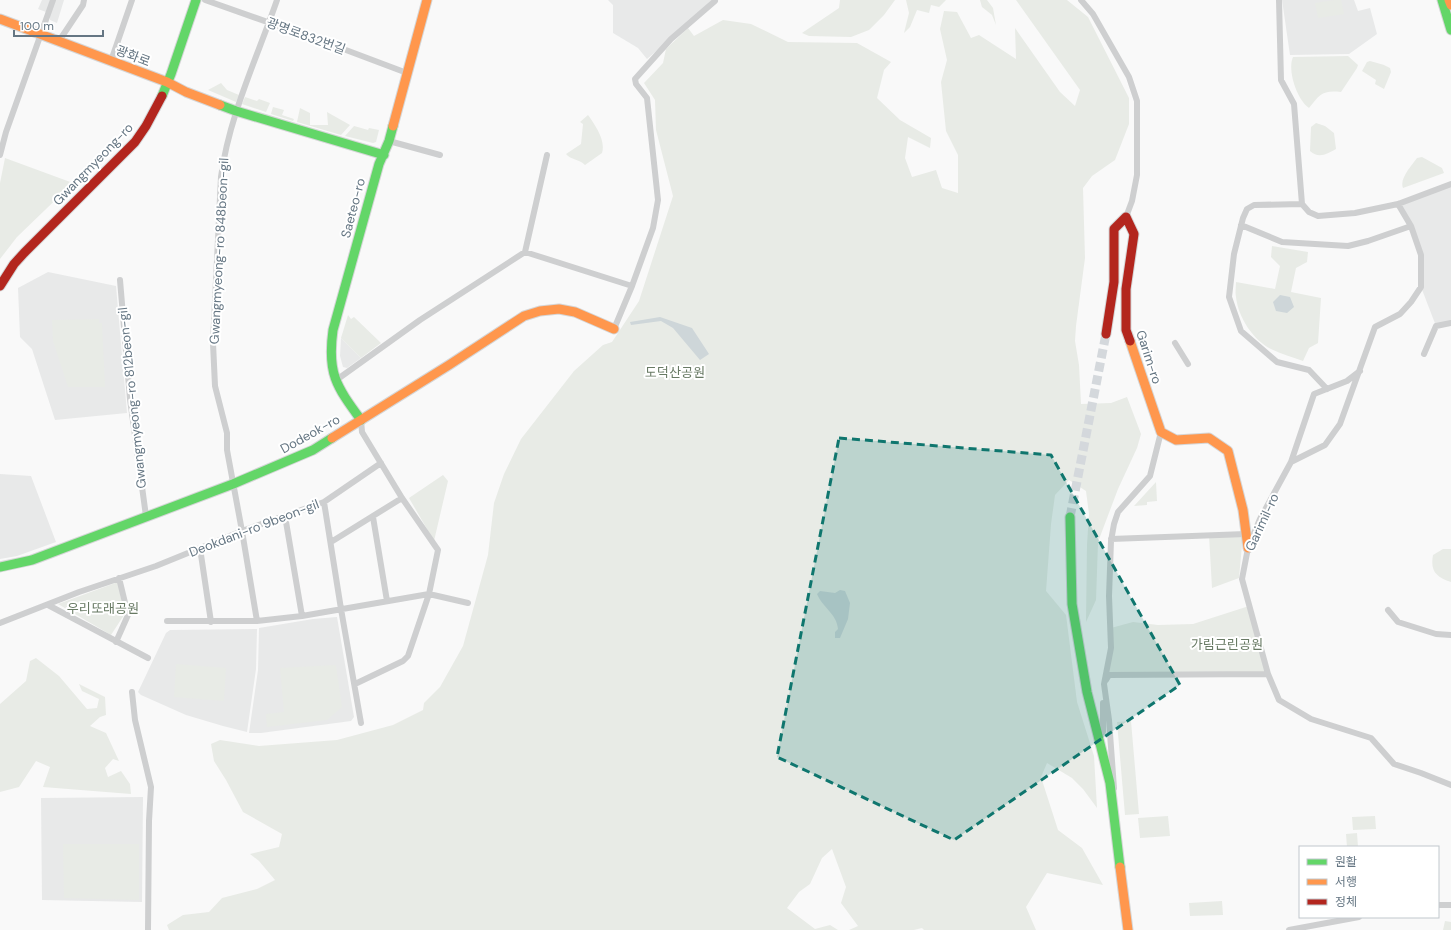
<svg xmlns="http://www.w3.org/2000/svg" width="1451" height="930" viewBox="0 0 1451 930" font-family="'DM Sans','Noto Sans KR',sans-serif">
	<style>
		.built { fill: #e8e9e9 }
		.green { fill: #e8ebe6 }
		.water { fill: #ced6d9 }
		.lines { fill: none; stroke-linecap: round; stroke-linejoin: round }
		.secondary-tunnel { stroke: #d4d8dc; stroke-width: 9; stroke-dasharray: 9 4.5; stroke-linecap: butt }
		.fast-casing { stroke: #d5d6d7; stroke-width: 11 }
		.slow-casing { stroke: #d5d6d7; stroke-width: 11 }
		.jam-casing { stroke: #d5d6d7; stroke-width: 11 }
		.street { stroke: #cecfd0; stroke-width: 6 }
		.fast { stroke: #63d668; stroke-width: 9 }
		.slow { stroke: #ff974d; stroke-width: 9 }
		.jam { stroke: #b3261e; stroke-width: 9 }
		.marked { fill: #0f766e; fill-opacity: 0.2; stroke: #0f766e; stroke-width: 3; stroke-dasharray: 8 5; stroke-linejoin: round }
		.labels { text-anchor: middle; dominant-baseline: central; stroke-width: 4; stroke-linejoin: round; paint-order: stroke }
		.street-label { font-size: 13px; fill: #657683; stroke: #fff }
		.park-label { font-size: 13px; fill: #687a64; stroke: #fff }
	</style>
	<rect width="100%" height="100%" fill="#f9f9f9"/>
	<path class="built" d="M42 0H64L57 23 50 20V17L45 15 46 12 38 9Z
		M608 0H714L715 1 647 59 638 48 613 33V5Z
		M1282 0H1354L1358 11 1370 8 1377 34 1349 54 1290 55Z
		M1451 184V323L1436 326 1421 287V255L1398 204Z
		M48 272 116 286 127 413 55 420 32 349 20 337 18 288Z
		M341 338 361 358 347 368 343 367 340 356Z
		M0 474 31 476 56 542 17 556 0 559Z
		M337 617 354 717 351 721 261 733H249L258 670 259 628 313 619Z
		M257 629 256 669 247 732 223 726 186 715 141 695 138 692 166 633 170 630Z
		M143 797 142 902 42 900 41 798Z"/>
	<path class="green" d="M840 0H895L884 15 869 30 851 37 809 36 802 33 839 8Z
		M906 0H946L939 7 931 5 929 13 917 10 910 27 904 33 909 13Z
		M980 0H987L993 8 996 25 992 15 982 7Z
		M1016 0H1067L1088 17 1129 98V124L1115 160 1092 176 1083 188 1085 258 1076 326 1075 341 1079 365 1081 404 1111 403 1127 397 1141 434 1137 448 1118 489 1098 542 1096 600 1086 622 1087 545 1089 514 1086 491 1069 480 1055 495 1051 524 1046 591 1066 615 1077 702 1094 756 1097 808 1083 789 1072 778 1047 763 1041 777 1058 830 1082 848 1103 885 1047 873 1026 907 1036 930H924L922 928 914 930H849L858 926 841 903 846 887 832 849 822 858 810 884 799 892 787 908 815 929 830 925 838 930H169L167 925 183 915 209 912 222 898 257 889 275 880 259 861 250 854 279 847 282 834 243 812 226 780 214 761 211 744 220 740 259 746 337 740 393 725 423 710 424 703 440 687 463 646 488 555 494 503 504 474 521 439 574 371 603 345 612 342 639 301 673 196 656 130 655 100 644 83 663 63 666 49 688 28 694 36 723 20 751 24 788 42 857 43 891 62 884 70 877 98 900 120 931 138 930 148 908 137 905 158 912 177 936 170 942 188 958 193V155L946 131 941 82 947 60 940 29 944 11 957 12 971 38 979 35 1016 59 1015 28 1060 92 1075 106 1080 90Z
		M1335 0H1341L1344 14 1318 18 1315 3Z
		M1348 56 1358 65 1357 68 1341 92C1323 90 1320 94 1309 108 1297 100 1287 70 1293 57Z
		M1370 61 1384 65 1390 68 1391 72 1384 89 1375 84 1376 80 1362 71 1367 62Z
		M221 83 227 90 239 95 236 102 208 90Z
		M245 97 257 101 259 99 270 103 266 112 242 104Z
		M273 107 284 110 282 115 294 119 293 121 271 114Z
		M300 108 310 113V125H328L327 112 350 125 341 135 297 122Z
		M588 115C595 125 606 140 602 153L585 165C579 159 571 160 566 154L581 144 583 124 580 122Z
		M1316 123 1325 126 1334 133 1336 149C1327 154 1319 159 1310 151L1311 127Z
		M354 126 368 130 369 128 379 130 376 142 373 143 345 136Z
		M1422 157 1442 168 1444 173 1403 188C1399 179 1412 165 1417 158Z
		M5 158 73 183 17 237 0 259V183Z
		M1272 246 1308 252 1307 262 1296 268 1291 292 1321 298 1318 343 1309 348 1303 361C1293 357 1281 354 1271 349 1253 340 1238 317 1236 297 1235 292 1236 287 1236 282L1275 289 1280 266 1271 257Z
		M348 315 351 319 354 317 381 343 361 358 341 338Z
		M99 319V323H102L105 387H68L53 341 52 320Z
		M443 475 448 481 434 541 409 498Z
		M1156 482 1157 501 1147 502V505L1134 506Z
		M1243 534 1239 578 1212 588 1209 535Z
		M1443 549H1451V582C1436 577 1430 571 1433 555Z
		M118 582 124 615 111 635 58 604Z
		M1249 606 1268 674 1109 675 1111 628 1133 622 1158 625 1193 624Z
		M36 658 59 676 87 709 97 708 99 699 82 691 79 684 105 697 106 715 100 717 90 726 106 733 119 761 113 759 105 768 108 777 121 771 130 784 131 794 43 787 50 767 36 761 19 787 0 792V704L26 681 30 661Z
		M176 664 226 668 224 701 174 697Z
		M335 665 336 666 342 707 327 720 267 727 266 714 284 712 280 668Z
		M1131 721 1139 814 1125 815 1117 722Z
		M1168 816 1170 836 1140 838 1138 818Z
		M1375 816 1376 829 1353 830 1352 817Z
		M1357 833 1358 847H1347L1346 834Z
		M63 844H139V900L64 898Z
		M1222 901 1223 915 1190 916 1189 903Z
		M1445 921 1451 922V930H1443Z"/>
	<path class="water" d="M1280 295 1290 297 1294 307 1287 313 1276 311 1273 302Z
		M660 317 692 328 709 354 700 360 673 328 661 321 631 325 630 322Z
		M840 590 845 591 850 603 848 619 840 638H835V632L838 629C837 614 822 607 817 594L820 591 835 593Z"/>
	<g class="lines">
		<path class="secondary-tunnel" d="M1070 517 1106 334"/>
		<g class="fast-casing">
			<path id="fast" d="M1442 0 1451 30
				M162 96 171 74 196 0
				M220 105 236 111 384 155
				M361 420C336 386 327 373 333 330L379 164 389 141 393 126
				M1070 517 1072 604 1087 692 1110 783 1120 867
				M0 567 32 560 233 484 313 450 332 438"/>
		</g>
		<g class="slow-casing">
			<path id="slow" d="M1449 0 1451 5
				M0 19 167 82 186 92 220 105
				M393 126 427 0
				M1130 341 1161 432 1176 440 1209 438 1228 451 1243 510 1248 548
				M332 438 449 365 524 316 540 311 559 309 575 312 614 329
				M1120 867 1128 930"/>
		</g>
		<g class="jam-casing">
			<path id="jam" d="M0 286 14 264 24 253 135 142 146 126 162 96
				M1106 334 1114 282V229L1126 217 1134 234 1126 289V330L1130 341"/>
		</g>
		<path class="street" d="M205 0 330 44 407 73
			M1081 0 1093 14 1129 77 1137 101V175L1132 201 1126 217
			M1279 0 1281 80 1294 104 1302 204 1309 212 1318 216 1355 213 1398 204 1451 184
			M59 41 83 5 84 0
			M111 61 132 0
			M389 141 440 155
			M0 155 6 132 53 0
			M1302 204 1254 205 1247 209 1243 218 1234 254 1229 297 1241 331 1277 362 1309 370 1327 389
			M1398 204 1411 226 1421 255V287L1411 302 1400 314 1375 327 1340 424 1325 445 1291 462 1260 519 1248 548 1242 579 1268 674 1279 700 1311 719 1371 738 1394 764 1421 773 1451 785
			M1241 225 1282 242 1348 246 1368 241 1411 226
			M525 252 547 155
			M120 280 130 399 146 516
			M632 286 653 228 658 200 647 98 636 84 635 79 671 39 715 1
			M1175 343 1188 364
			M1424 354 1436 326 1451 323
			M335 381 420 320 525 252 632 286 614 329
			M1291 462 1314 394 1347 381 1360 371
			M324 502 341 609 361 723
			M285 516 302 616
			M373 517 387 601
			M1111 539 1246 534
			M331 542 402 498
			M200 548 211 622
			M48 605 148 658
			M1388 610 1398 622 1436 634 1451 635
			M167 621H257L302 616 429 594 468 603
			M257 621 242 531 227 450V433L215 386 213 343 221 177C229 116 257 58 277 0
			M0 623 79 592 156 566 242 531 324 502 381 463
			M116 642 128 615 119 578
			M1106 680 1109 675 1268 674
			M355 684 403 661 408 656 429 594 438 550 402 498 362 432 361 420
			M132 692 135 720 151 787 149 821 148 930
			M1098 735 1103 732V703
			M1114 788 1109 720 1104 684 1111 648 1109 596 1111 541 1114 524 1118 512 1150 476 1161 432
			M1438 905H1451
			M1289 930 1359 917"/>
		<use href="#fast" class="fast"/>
		<use href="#slow" class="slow"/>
		<use href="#jam" class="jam"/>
	</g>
	<path class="marked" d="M839 438 1051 455 1180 685 954 840 777 757Z"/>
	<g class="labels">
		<g class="street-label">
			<text transform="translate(306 36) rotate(20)">광명로832번길</text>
			<text transform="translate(133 56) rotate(21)">광화로</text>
			<text transform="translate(93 164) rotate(-46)">Gwangmyeong-ro</text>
			<text transform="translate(353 208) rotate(-75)">Saeteo-ro</text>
			<text transform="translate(219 251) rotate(-87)">Gwangmyeong-ro 848beon-gil</text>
			<text transform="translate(1149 357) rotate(72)">Garim-ro</text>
			<text transform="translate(132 398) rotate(-96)">Gwangmyeong-ro 812beon-gil</text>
			<text transform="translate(310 434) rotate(-29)">Dodeok-ro</text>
			<text transform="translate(1262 522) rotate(-65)">Garimil-ro</text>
			<text transform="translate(254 528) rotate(-21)">Deokdani-ro 9beon-gil</text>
		</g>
		<g class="park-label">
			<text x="675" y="372">도덕산공원</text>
			<text x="103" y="608">우리또래공원</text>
			<text x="1227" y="644">가림근린공원</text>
		</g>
	</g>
	<rect x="1299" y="846" width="140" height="72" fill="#ffffff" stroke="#c1c8cd"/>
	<rect x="1307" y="859" width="20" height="6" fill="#63d668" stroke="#c1c8cd"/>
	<text x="1335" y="866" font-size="12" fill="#657683">원활</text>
	<rect x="1307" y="879" width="20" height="6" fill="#ff974d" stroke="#c1c8cd"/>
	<text x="1335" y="886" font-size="12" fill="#657683">서행</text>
	<rect x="1307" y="899" width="20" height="6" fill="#b3261e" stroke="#c1c8cd"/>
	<text x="1335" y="906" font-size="12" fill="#657683">정체</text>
	<path d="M14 30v6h89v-6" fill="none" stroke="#657683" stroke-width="2"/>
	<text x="20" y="30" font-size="12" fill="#657683" stroke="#ffffff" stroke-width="3" paint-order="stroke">100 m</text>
</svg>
